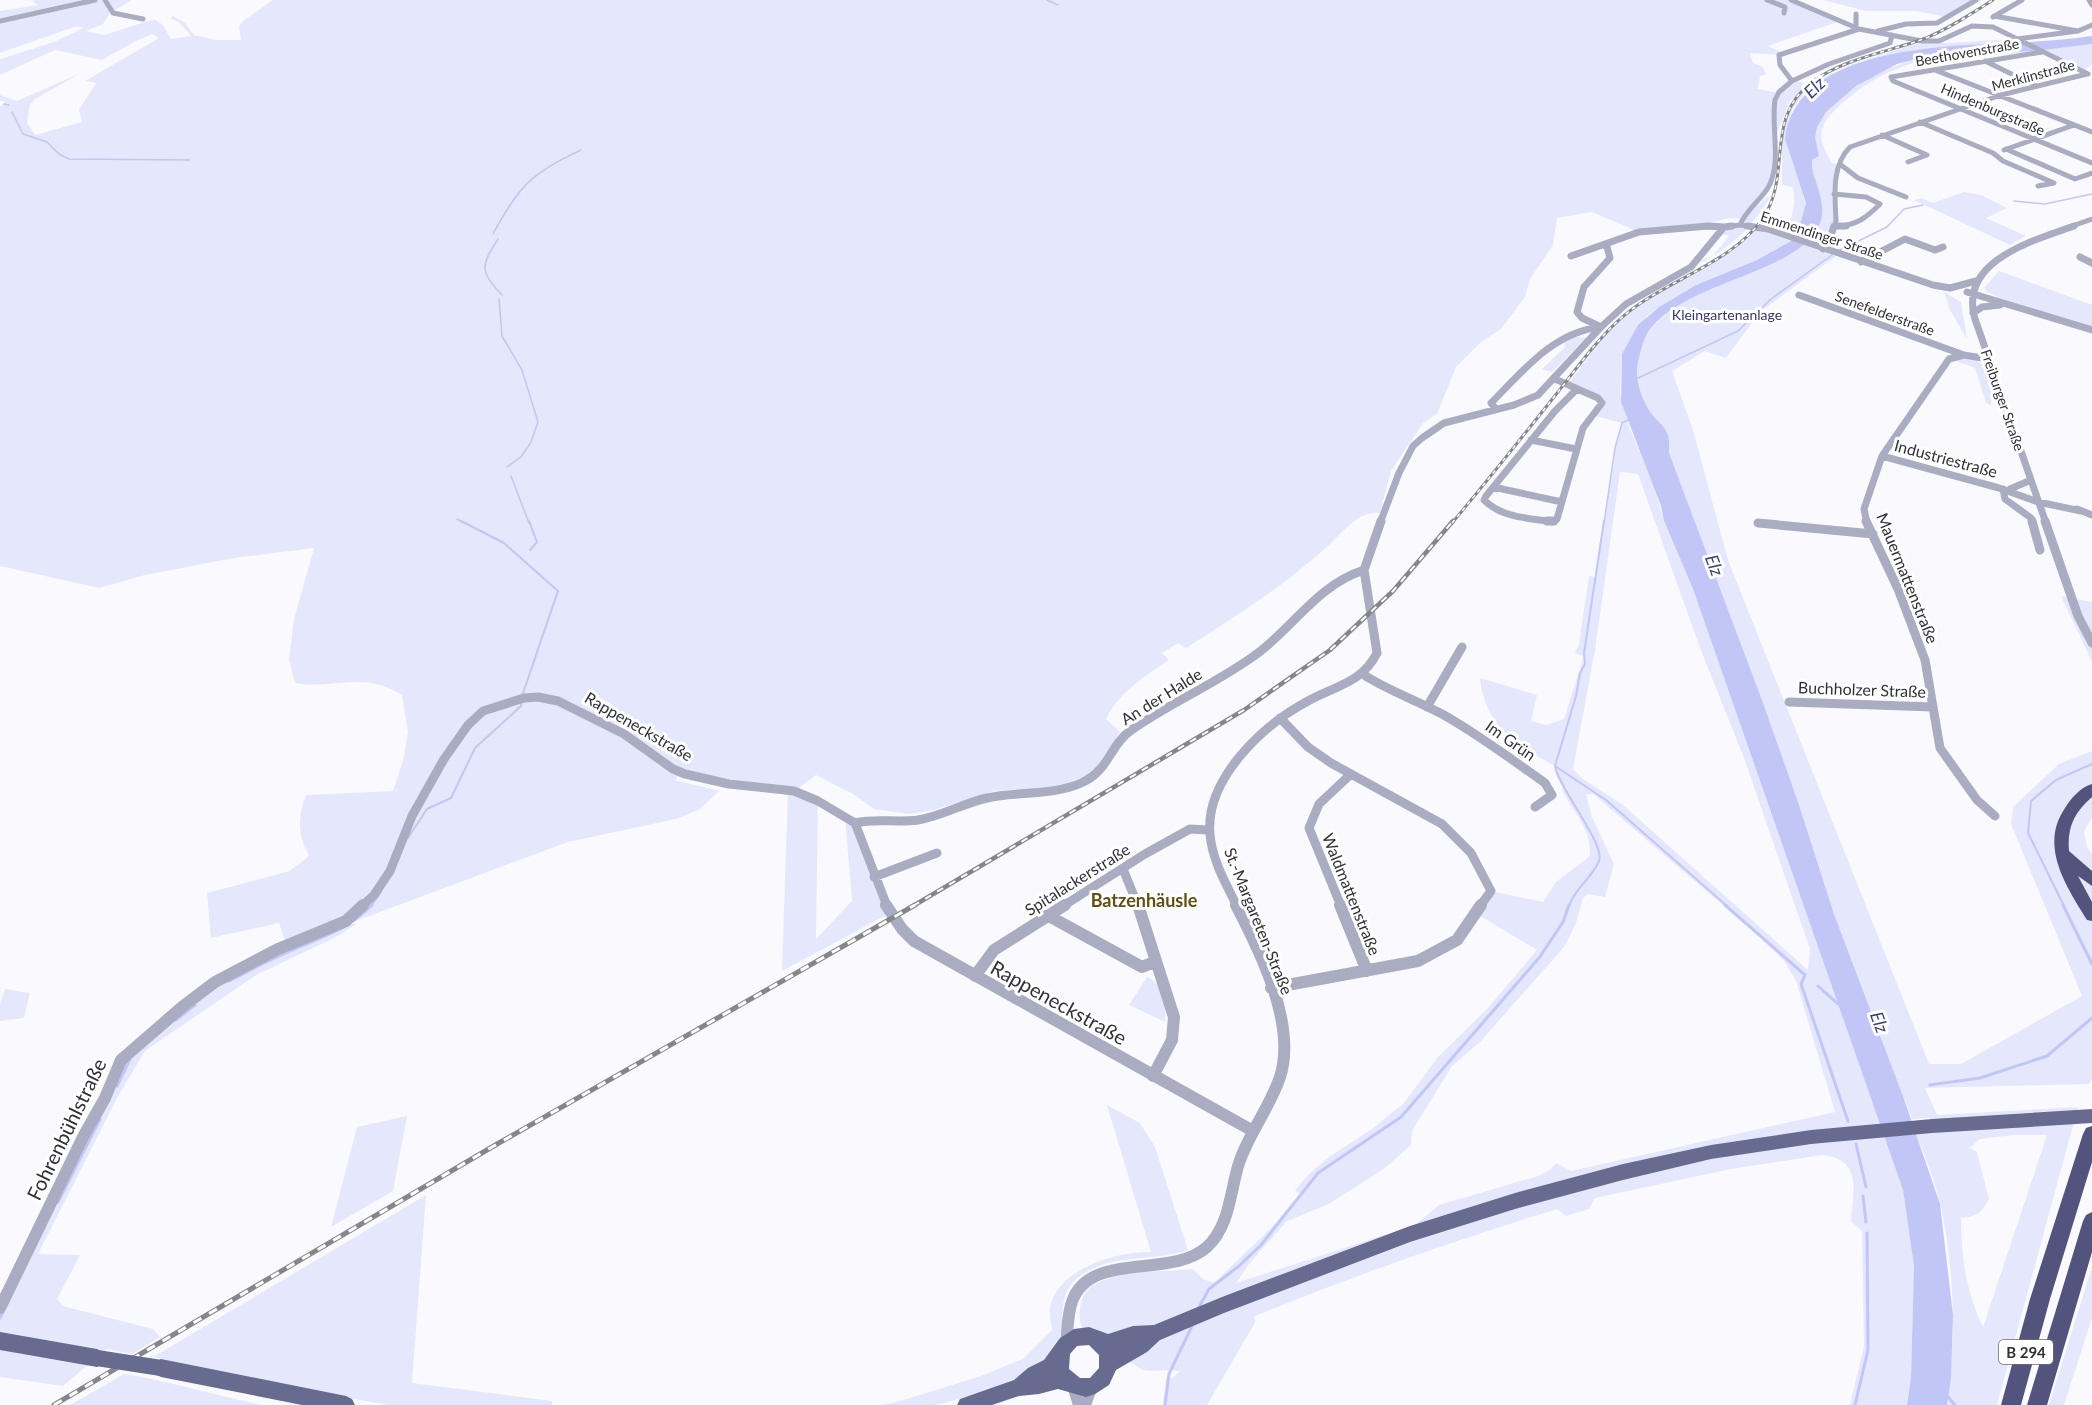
<svg xmlns="http://www.w3.org/2000/svg" width="2092" height="1405" viewBox="0 0 2092 1405" font-family="Lato,sans-serif">
	<style>
		.green { fill: #e5e8fd; fill-rule: evenodd }
		.water { fill: #c1c6f7 }
		.lines { fill: none; stroke-linecap: round; stroke-linejoin: round }
		.stream-far2 { stroke: #c1c6f7; stroke-width: 1.5 }
		.stream-far1 { stroke: #c1c6f7; stroke-width: 2 }
		.stream { stroke: #c1c6f7; stroke-width: 3 }
		.minor-far3 { stroke: #aaacc2; stroke-width: 5 }
		.minor-far2 { stroke: #aaacc2; stroke-width: 7 }
		.minor-far1 { stroke: #aaacc2; stroke-width: 9 }
		.minor { stroke: #aaacc2; stroke-width: 12 }
		.major { fill: #686b90; fill-rule: evenodd }
		.highway { fill: #52547e; fill-rule: evenodd }
		.rail-far2-casing { stroke: #85868b; stroke-width: 3 }
		.rail-far1-casing { stroke: #85868b; stroke-width: 4.5 }
		.rail-casing { stroke: #85868b; stroke-width: 5 }
		.rail-far2 { stroke: #fff; stroke-width: 1.5; stroke-dasharray: 4; stroke-linecap: butt }
		.rail-far1 { stroke: #fff; stroke-width: 2; stroke-dasharray: 7; stroke-linecap: butt }
		.rail { stroke: #fff; stroke-width: 3; stroke-dasharray: 9; stroke-linecap: butt }
		.major-bridge { stroke: #686b90; stroke-width: 16 }
		.labels { text-anchor: middle; dominant-baseline: central; stroke-width: 6; stroke-linejoin: round; paint-order: stroke }
		.far-street-label { font-size: 14px; fill: #303137; stroke: #fff }
		.far-park-label { font-size: 14px; fill: #363570; stroke: #fff }
		.shield { fill: #fff; stroke: #6e6f73; stroke-width: 1.5 }
		.shield-label { font-size: 15px; font-weight: bold; fill: #303137 }
		.street-label { font-size: 16px; fill: #303137; stroke: #fff }
		.water-label { font-size: 18px; font-style: italic; fill: #3e3e7a; stroke: #fff }
		.neighbourhood-label { font-size: 18px; font-weight: bold; fill: #5e5012; stroke: #fff }
		.near-street-label { font-size: 20px; fill: #303137; stroke: #fff }
	</style>
	<rect width="100%" height="100%" fill="#fafafe"/>
	<path class="green" d="M31 0H132L110 13 103 24 86 31 104 35 154 19 163 25 171 39 191 36 179 22 170 18 173 16 185 23 194 35 216 40H241L239 26 243 21 273 0H1791L1840 21 1768 46 1783 53 1779 55 1750 53 1753 63 1763 67 1766 75 1760 76 1758 89 1779 93 1797 81 1808 84 1790 101 1778 131 1775 132V147L1769 186 1741 219 1729 218 1710 223 1636 231 1592 212 1557 218 1553 245 1530 279 1525 297 1501 329 1481 342 1456 367 1437 414 1423 423 1391 471 1380 513C1359 511 1346 529 1331 543 1287 584 1237 616 1186 648L1178 643 1162 653 1169 660C1145 676 1119 692 1106 719L1120 732 1096 767 1084 776 1059 787 994 791 934 810 909 814 874 809 853 794 816 775 795 791 818 801 816 939 852 901 845 818 855 823 890 913 782 971 788 790 688 771 675 767 636 743 680 774 675 780 719 791 700 809 676 819 568 842 353 922 350 924H357L336 937 256 975 145 1051 117 1098 38 1254 80 1255 57 1299 63 1306 153 1329 160 1337 132 1354 107 1349 63 1386 0 1377V1295L124 1060 182 1007 287 946 279 923 211 938 207 893 290 871C296 864 303 863 309 855 297 837 298 814 306 795L393 791 404 757 408 732 402 695C361 670 336 690 295 683L289 659 294 619 314 548 234 558 145 575 99 588 0 566V106L5 103 4 101H0V95L17 101 81 73 35 99 30 104 27 123 35 135 82 122 79 110 96 83 85 81 159 38 152 34 136 41 102 60 55 50 0 75V59L54 42 83 28 77 26 0 53V11L38 5Z
		M1823 0H1982L1951 18 1916 11H1866Z
		M2012 39 2021 43 1912 50 1836 72 1821 81 1803 95 1792 110 1785 139 1806 203 1799 228 1791 241 1757 260 1696 285 1659 307 1647 316 1622 354 1620 393 1628 424 1655 489 1664 522 1693 589 1903 1190 1914 1266 1911 1377 1907 1405H1850L1864 1346 1862 1231 1851 1221C1853 1191 1863 1160 1823 1155L1731 1169 1595 1198 1589 1209 1566 1216 1557 1209C1454 1241 1352 1276 1253 1317L1256 1321 1207 1405H1163L1166 1379 1173 1378 1180 1371C1168 1369 1152 1372 1143 1370 1139 1369 1085 1332 1083 1329 1076 1317 1080 1294 1091 1287 1120 1267 1160 1273 1193 1269L1203 1279 1214 1283 1271 1228 1300 1194 1295 1190 1307 1176 1329 1157 1372 1129 1404 1103 1438 1057 1487 1009 1537 950 1477 914 1491 891 1543 902 1556 882 1589 857C1594 831 1573 812 1562 790L1568 789 1557 778 1555 766C1516 745 1485 727 1480 678L1537 695 1531 721 1546 725 1564 719 1584 656 1575 653 1579 644 1589 576 1596 577 1615 448 1622 423 1595 416 1606 402 1602 397 1569 383C1587 359 1605 333 1628 313 1669 280 1719 262 1758 227L1783 231C1793 221 1796 201 1793 187L1782 185V131L1788 112 1800 95 1822 78 1850 65 1921 42 1949 43ZM1620 472 1638 474 1700 648 1744 758 1810 949 1808 970 1623 805 1583 779 1573 769 1595 650ZM1586 794H1593L1760 937 1785 962 1796 981 1835 1112 1571 1171 1556 1163 1550 1170 1538 1176 1439 1205 1415 1225 1236 1283 1249 1264 1287 1221 1329 1204 1385 1168 1411 1145 1412 1131 1452 1066 1480 1042 1565 946 1576 923 1583 898 1588 894 1605 897 1614 864 1592 817Z
		M2092 44V64L2085 70 2042 50Z
		M2036 51C2017 55 1996 53 1976 54 1922 56 1878 69 1838 107 1817 127 1817 139 1832 163L1841 165C1827 194 1847 221 1820 249L1836 256 1760 312 1726 358 1705 351 1672 371 1693 430 1728 560 1929 1064H1961L2082 996 2011 824 2013 807 2059 764 2092 751V817L2084 832 2087 847 2092 854V1079L2089 1084 1925 1088 1937 1115 2078 1107 1997 1405H1947C1956 1341 1955 1267 1940 1203 1934 1179 1925 1156 1916 1133L1934 1131 1930 1118 1912 1119 1834 914 1799 805 1668 453C1667 445 1667 433 1663 426 1660 421 1654 418 1651 413 1642 399 1636 382 1637 365 1645 276 1804 284 1821 220 1825 203 1815 183 1812 167V160L1819 156C1818 150 1815 144 1815 138 1814 118 1836 102 1850 91 1907 48 1968 52 2036 51ZM2014 1135H2047L1983 1327C1965 1288 1962 1261 1961 1218 1976 1217 1982 1213 1989 1199L1977 1152 1970 1148 1980 1139Z
		M1964 192 1981 195 2007 208 1986 218 2026 236 2010 245 1914 200 1921 198 1933 203Z
		M1767 197 1770 198C1747 233 1734 244 1698 265L1705 258 1713 256 1729 236 1722 234 1727 229 1735 227Z
		M1999 271 2092 305V327C2071 321 1995 302 1984 288Z
		M1944 292 1961 302 1967 339 1950 310Z
		M1575 336 1586 338 1552 372 1542 369 1565 347 1564 343Z
		M1960 357 1975 359 1982 364 1991 391V405L1986 403 1975 368 1956 361Z
		M2061 596 2092 602V662Z
		M1147 977C1165 985 1166 1005 1165 1022L1129 1005Z
		M5 989 30 993 24 1018 0 1021V1003Z
		M1107 1105 1140 1123 1155 1147 1188 1250C1154 1262 1115 1253 1083 1274 1052 1294 1069 1322 1057 1344 1054 1350 1047 1362 1041 1366 1023 1378 955 1402 934 1405 917 1405 897 1405 880 1405L897 1402 981 1376 1023 1359 1052 1330C1051 1323 1049 1313 1050 1307 1058 1268 1118 1251 1151 1252Z
		M407 1116 393 1191 331 1227 357 1127Z
		M426 1195 412 1383 552 1401V1405H388L272 1384 153 1357Z
		M2092 1267V1318L2064 1405H2049Z
		M124 1374C171 1381 216 1396 263 1405H70Z"/>
	<path class="water" d="M2092 36V44L2036 51 1933 55 1897 64 1856 86 1826 112 1817 127 1815 137 1819 156 1812 160V167C1815 183 1826 203 1821 220 1806 275 1678 280 1646 336 1642 343 1640 354 1638 362 1634 378 1642 400 1651 413 1656 420 1663 424 1666 431 1670 438 1669 445 1669 453L1763 703 1799 805 1834 914 1903 1096 1940 1204 1953 1315 1951 1378 1947 1405H1907L1911 1377 1914 1266 1903 1190 1693 589 1664 521 1661 506 1621 402 1622 354 1638 325 1659 307 1696 285 1757 260 1791 241 1799 228 1806 203 1785 139C1796 43 1956 46 2028 42 2050 41 2071 39 2092 36Z"/>
	<g class="lines">
		<path class="stream-far2" d="M1047 0 1058 5
			M4 104 9 105
			M12 112 23 134 47 142 59 154 69 159 190 160
			M2014 201 2045 204 2092 194
			M493 234C519 186 531 173 581 150
			M498 239C480 267 480 271 502 295
			M1840 250 1887 227 1904 209 1923 205
			M499 299 502 336 522 370 538 422 531 442 521 457 507 467
			M1636 379 1738 331 1771 299 1832 255
			M511 476 529 523
			M457 519 464 523
			M1604 523 1615 448 1622 423 1630 419"/>
		<path class="stream-far1" d="M461 521 504 543 558 591 522 696
			M529 521 537 542 530 550
			M1555 766 1606 800 1727 906
			M408 838 427 809 451 798 475 748 521 706V702
			M371 906 381 892
			M1569 906C1575 888 1592 878 1599 861 1606 845 1559 789 1555 766L1576 696 1580 673 1585 664 1584 653 1604 521
			M2064 906 2028 833 2031 801 2056 780 2092 764"/>
		<path class="stream" d="M1725 905 1805 975 1801 984 1848 1121
			M2063 905 2092 964
			M229 981C246 973 262 963 279 956 312 940 346 932 372 905
			M1818 986 1838 1004
			M176 1020 195 1005
			M1930 1085 1980 1078 2047 1056 2092 1018
			M117 1086 130 1059
			M1856 1144 1866 1187
			M1863 1196 1866 1222
			M58 1202 100 1119
			M1198 1309 1209 1289 1239 1266 1261 1245 1318 1173 1401 1117 1539 958 1563 922 1569 905
			M0 1318 3 1312
			M1948 1397 1955 1405
			M1165 1405 1169 1374 1192 1326
			M1855 1405 1868 1350 1867 1233"/>
		<path class="minor-far3" d="M105 0 113 13 143 19
			M1767 0 1785 7 1784 13
			M1791 0 1859 29 1922 41H1939L1972 26 1993 27 2088 74
			M2089 0 2092 5
			M1856 14V27
			M1994 16 2078 31
			M1993 17 2022 0
			M0 21 95 0
			M1878 31 1906 24 1937 23 1976 0
			M2017 39 2078 31 2092 25
			M2042 52 1891 77 1893 81 2092 163
			M1985 61 2036 86
			M1935 70 2092 132
			M1792 81 1829 64 1890 43 1892 35
			M1920 122 1993 153 2003 161 2054 183 2038 186
			M1882 135 1927 155 1908 162
			M2006 149 2075 179 2092 173
			M2004 150 2074 125
			M1841 165 1858 178 1906 197
			M1834 194 1866 197 1880 204C1867 217 1855 227 1835 226
			M1740 225C1746 209 1763 199 1770 184 1781 159 1771 126 1775 100L1779 92 1792 81 1780 65 1779 55 1859 29
			M1691 227H1724
			M1724 227 1740 225 1757 227
			M1834 227 1836 221C1835 196 1831 166 1850 147L2001 95 2087 74
			M2069 227 2092 219"/>
		<path class="minor-far2" d="M1747 226 1768 229 1933 285 1950 288 1976 281
			M1835 226H1846
			M1823 249 1830 239 1834 226
			M1571 256 1639 232 1708 226 1724 227
			M2080 257 2092 263
			M1861 262 1905 239 1935 250 1943 247
			M1967 292 2092 330
			M1799 295 1964 355
			M1973 313 1982 307 2000 305
			M1599 326 1582 318 1577 312 1584 287 1610 258 1607 247 1604 245
			M1555 379 1598 398 1602 403 1583 428 1557 519 1553 522C1529 518 1502 518 1484 500L1486 496 1555 411 1577 389
			M1496 409 1491 403C1523 371 1553 332 1601 327
			M1531 440 1576 449
			M1882 456 1999 488 2038 502 2081 511
			M1493 487 1562 502
			M2003 489 2005 499 2031 518 2032 523
			M2010 489 2031 480
			M2077 509 2092 515
			M1380 523 1399 473 1413 446 1422 438 1444 423 1514 405 1538 395 1601 327 1626 304 1691 267 1724 227 1732 226
			M1867 523 1864 509 1882 456 1949 359 1964 355 1988 359
			M2046 523 1975 319C1958 261 2032 241 2074 226"/>
		<path class="minor-far1" d="M1547 521H1554
			M1866 521 1898 589 1925 660 1940 748 1977 800 1995 816
			M2032 521 2040 550
			M2045 521 2078 616 2092 643
			M1758 523 1873 534
			M1364 675C1389 691 1416 700 1442 714 1478 734 1511 759 1545 783L1552 795 1535 807
			M1789 702 1933 707
			M1427 707 1462 647
			M1280 718 1308 747 1331 763 1442 824 1471 853 1491 891 1480 906
			M855 823C876 818 897 823 918 820 942 816 964 803 987 798 1018 791 1052 796 1081 783 1110 770 1109 746 1130 731 1171 702 1218 683 1258 653 1295 625 1318 585 1364 570
			M855 823 887 906
			M1123 869 1138 906
			M874 877 937 853
			M362 906 374 895 390 871 412 816 444 759 468 725 483 711 524 698 538 697 558 701 624 734 673 769 685 774 729 784 794 791 818 801 855 823
			M1063 906 1145 854 1190 829 1208 830
			M1237 906C1226 884 1212 860 1210 834 1205 779 1263 725 1308 701 1335 686 1362 683 1377 653L1364 570 1381 521
			M1341 906 1309 828 1319 804 1351 774"/>
		<path class="minor" d="M886 905 902 929 914 941 1253 1131
			M1138 905 1174 1017 1172 1040 1153 1076
			M1340 905 1367 971
			M1047 915 1142 967 1154 962
			M975 976 994 950 1065 905
			M1271 988 1418 961 1457 940 1481 905
			M0 1308 83 1137 105 1098 121 1060 182 1007 215 982 278 949 346 921 363 905
			M1066 1344C1068 1329 1067 1313 1073 1299 1093 1251 1171 1279 1207 1247 1230 1226 1230 1191 1239 1163 1249 1133 1270 1107 1280 1077 1297 1025 1260 951 1236 905
			M1073 1386 1079 1405
			M1085 1405 1091 1388"/>
		<path class="major" d="M2092 1109V1123L1932 1133 1811 1144 1711 1159 1623 1180 1515 1209 1410 1242 1224 1313 1160 1340 1147 1352 1116 1370 1109 1385 1095 1394 1086 1397 1058 1389 1039 1394 1019 1396 992 1405H957L960 1399 1014 1380 1028 1368 1044 1360 1060 1338 1074 1329 1089 1327 1108 1334 1133 1326 1154 1325 1222 1297 1410 1226 1515 1193 1623 1164 1711 1145 1811 1130 1932 1119ZM1089 1345 1099 1355V1368L1090 1378H1080L1069 1369 1070 1354 1077 1346Z
			M0 1332 97 1349 103 1352 106 1358 103 1364 97 1367 0 1350Z
			M161 1359 346 1396 352 1399 355 1405H302L161 1377 155 1374 152 1368 155 1362Z"/>
		<path class="highway" d="M2092 784V797C2074 813 2067 827 2069 851L2092 871V886L2078 876 2092 902V921L2087 920C2066 886 2039 846 2065 808 2071 798 2081 787 2092 784Z
			M2092 1126V1162L2050 1299 2021 1405H2001L2030 1299 2083 1134 2086 1128Z
			M2092 1212V1252L2047 1405H2027L2083 1221 2086 1215Z"/>
		<g class="rail-far2-casing">
			<path id="rail-far2" d="M1452 523C1488 480 1523 436 1558 392 1577 368 1596 341 1619 320 1661 281 1731 265 1763 218 1793 173 1763 119 1812 82 1845 58 1889 52 1926 38 1950 28 1971 14 1993 0"/>
		</g>
		<g class="rail-far1-casing">
			<path id="rail-far1" d="M913 906 1244 710 1330 650 1393 591 1453 521"/>
		</g>
		<g class="rail-casing">
			<path id="rail" d="M54 1405 492 1147 915 905"/>
		</g>
		<use href="#rail-far2" class="rail-far2"/>
		<use href="#rail-far1" class="rail-far1"/>
		<use href="#rail" class="rail"/>
		<path class="major-bridge" d="M97 1358 161 1368"/>
	</g>
	<g class="labels">
		<g class="far-street-label">
			<text transform="translate(1967 52) rotate(-10)">Beethovenstraße</text>
			<text transform="translate(2033 75) rotate(-15)">Merklinstraße</text>
			<text transform="translate(1993 109) rotate(23)">Hindenburgstraße</text>
			<text transform="translate(1822 235) rotate(18)">Emmendinger Straße</text>
			<text transform="translate(1885 313) rotate(20)">Senefelderstraße</text>
			<text transform="translate(2003 400) rotate(71)">Freiburger Straße</text>
		</g>
		<g class="far-park-label">
			<text x="1727" y="314">Kleingartenanlage</text>
		</g>
		<rect class="shield" x="1999" y="1340" width="54" height="24" rx="4.5"/>
		<g class="shield-label">
			<text x="2026" y="1352">B 294</text>
		</g>
		<g class="street-label">
			<text transform="translate(1946 458) rotate(15)">Industriestraße</text>
			<text transform="translate(1908 578) rotate(68)">Mauermattenstraße</text>
			<text transform="translate(1862 689) rotate(2)">Buchholzer Straße</text>
			<text transform="translate(1161 696) rotate(-32)">An der Halde</text>
			<text transform="translate(639 726) rotate(30)">Rappeneckstraße</text>
			<text transform="translate(1511 740) rotate(35)">Im Grün</text>
			<text transform="translate(1077 879) rotate(-32)">Spitalackerstraße</text>
			<text transform="translate(1352 894) rotate(68)">Waldmattenstraße</text>
			<text transform="translate(1259 921) rotate(68)">St.-Margareten-Straße</text>
		</g>
		<g class="water-label">
			<text transform="translate(1814 87) rotate(-44)">Elz</text>
			<text transform="translate(1715 565) rotate(70)">Elz</text>
			<text transform="translate(1880 1022) rotate(70)">Elz</text>
		</g>
		<g class="neighbourhood-label">
			<text x="1144" y="900">Batzenhäusle</text>
		</g>
		<g class="near-street-label">
			<text transform="translate(1059 1002) rotate(29)">Rappeneckstraße</text>
			<text transform="translate(66 1129) rotate(-64)">Fohrenbühlstraße</text>
		</g>
	</g>
</svg>
